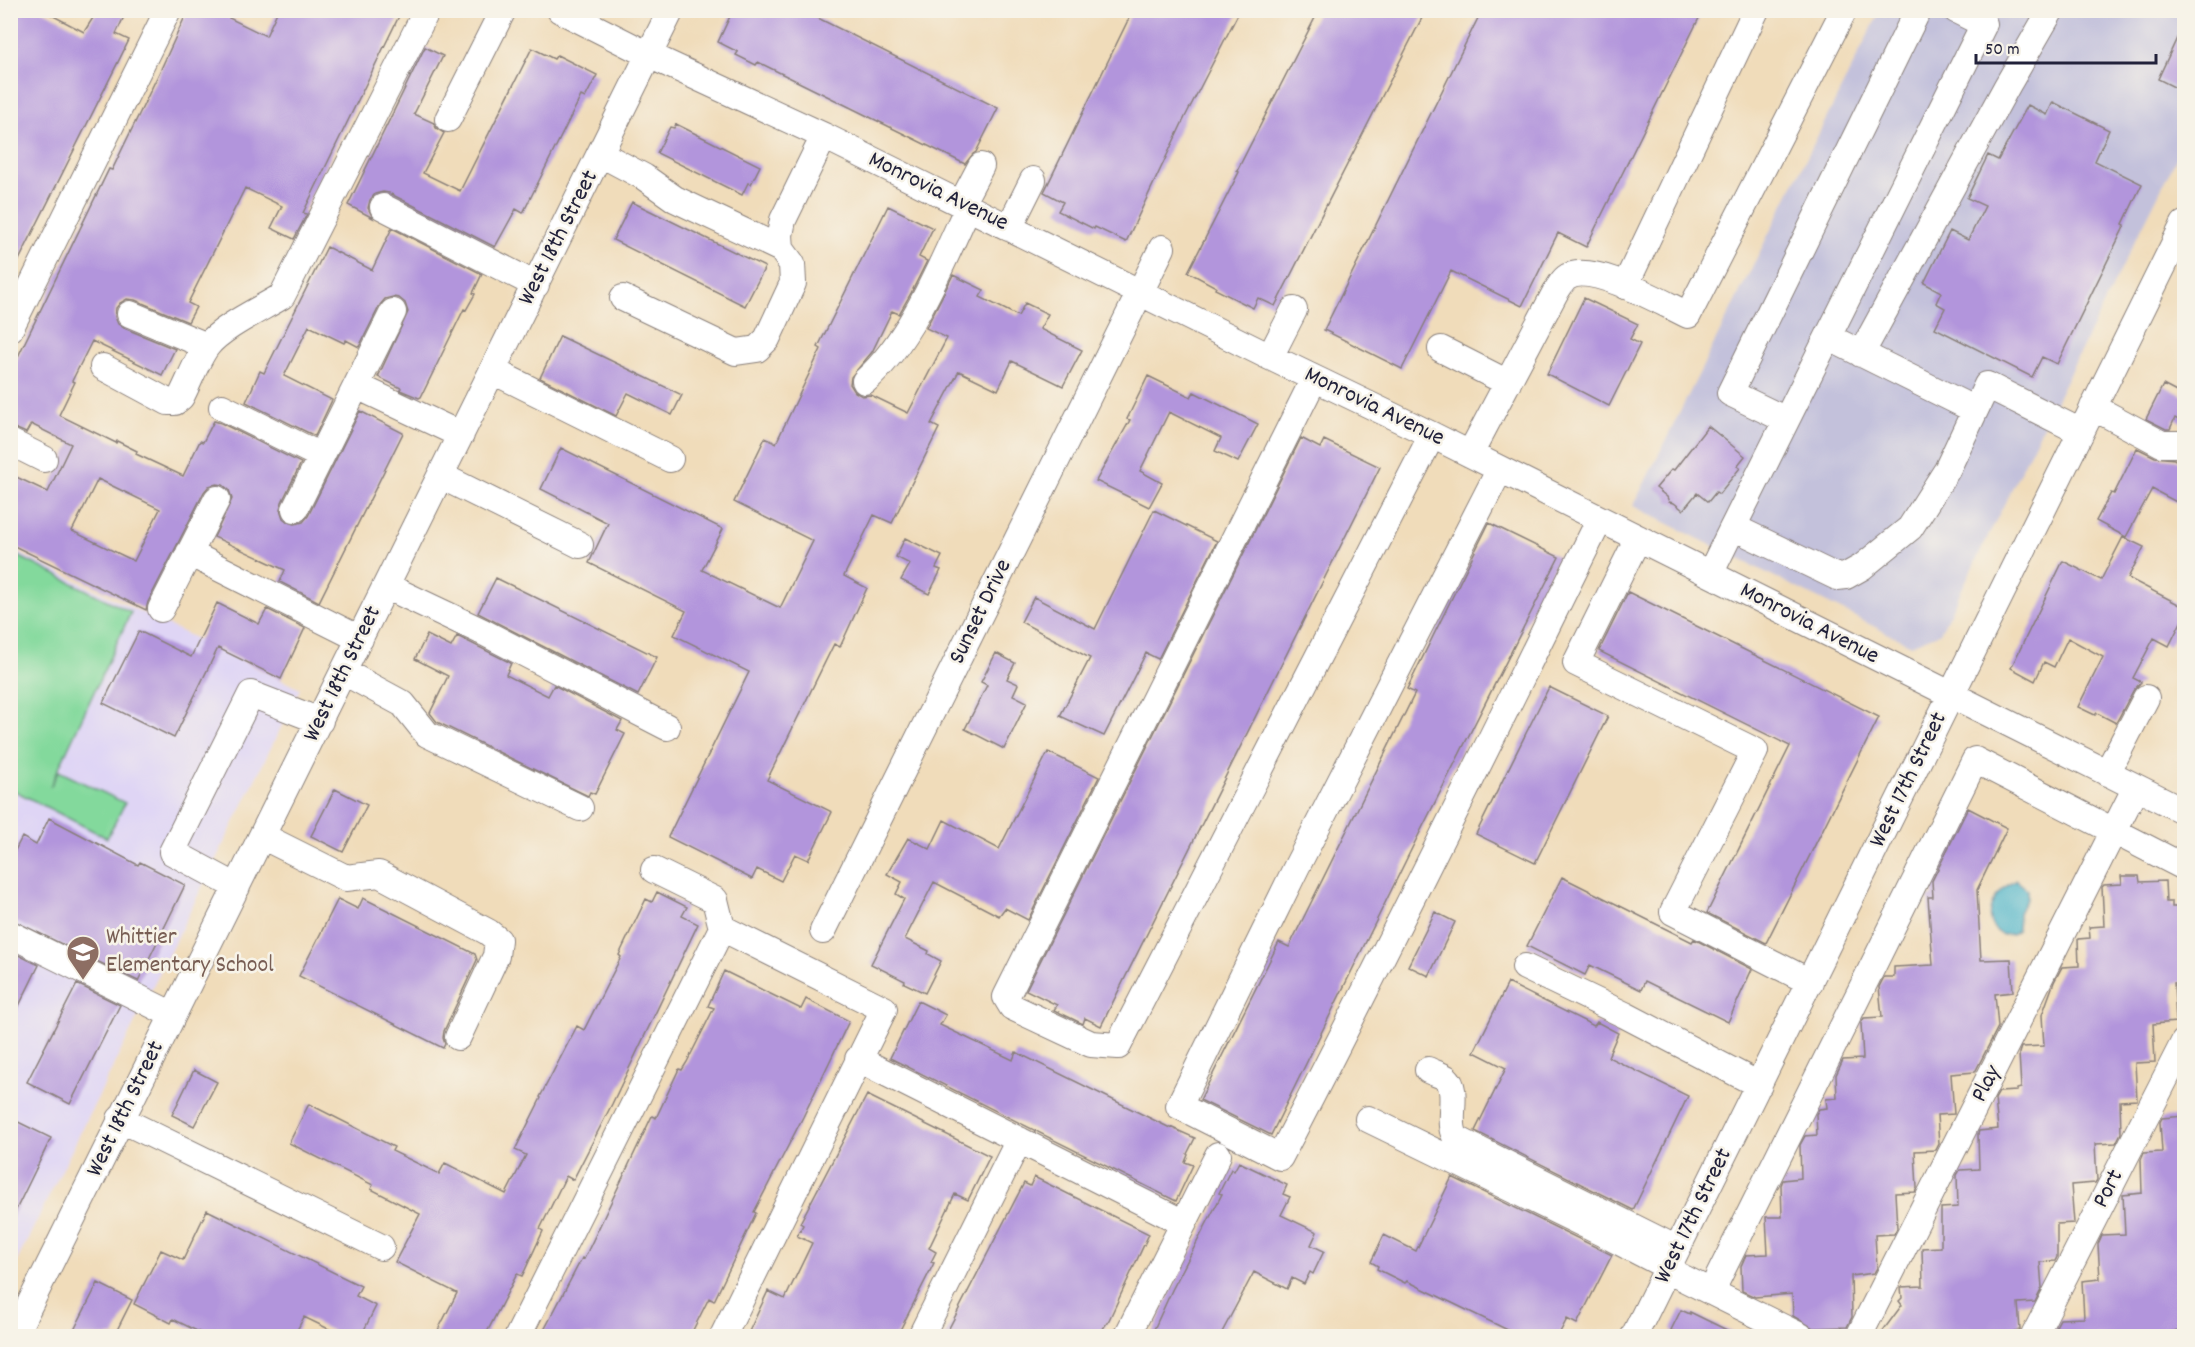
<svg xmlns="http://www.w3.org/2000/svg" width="2195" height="1347" viewBox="0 0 2195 1347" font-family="Dekko,sans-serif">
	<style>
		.built { fill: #dfd5f5 }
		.industrial { fill: #c3c1db }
		.green { fill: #83d99c; stroke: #527e6c; stroke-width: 1.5 }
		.water { fill: #48b2c7; stroke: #356a81; stroke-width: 1.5 }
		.building { fill: #b295dc; fill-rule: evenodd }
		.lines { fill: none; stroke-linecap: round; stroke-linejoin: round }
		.minor-casing { stroke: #897f7a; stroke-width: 28 }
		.minor { stroke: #fff; stroke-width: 26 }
		.labels { text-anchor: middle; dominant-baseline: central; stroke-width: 5; stroke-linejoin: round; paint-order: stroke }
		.street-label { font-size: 24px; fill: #22223b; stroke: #f7f3e8 }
		.education-label { font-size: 24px; fill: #785e54; stroke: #f7f3e8; text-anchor: start }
	</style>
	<rect width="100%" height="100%" fill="#f7f3e8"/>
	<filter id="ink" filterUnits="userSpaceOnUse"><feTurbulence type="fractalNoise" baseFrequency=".0167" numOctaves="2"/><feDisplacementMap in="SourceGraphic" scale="12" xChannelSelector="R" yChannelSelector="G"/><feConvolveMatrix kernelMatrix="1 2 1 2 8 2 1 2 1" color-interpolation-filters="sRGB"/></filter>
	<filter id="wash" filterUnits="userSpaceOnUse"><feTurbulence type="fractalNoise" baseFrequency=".008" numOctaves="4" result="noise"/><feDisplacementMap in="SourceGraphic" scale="24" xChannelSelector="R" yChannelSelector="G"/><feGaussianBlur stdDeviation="1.35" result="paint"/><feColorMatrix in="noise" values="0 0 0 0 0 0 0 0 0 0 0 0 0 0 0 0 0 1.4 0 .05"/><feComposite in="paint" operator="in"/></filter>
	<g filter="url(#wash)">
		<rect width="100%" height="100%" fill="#f0dcba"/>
		<path class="built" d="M11 549 300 689 11 1273Z"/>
		<path class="industrial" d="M1880 11H2184V143L1940 633 1911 645 1633 506Z"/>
		<path class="green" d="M10 552 131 612 50 787 59 771 125 803 107 838 11 789Z"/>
		<path class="water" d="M2016 880 2027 889V897L2019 913 2018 930 2012 934 2003 935C1975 921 1996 890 2016 880Z"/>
		<g id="blocks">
			<path class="building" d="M10 10H42L84 32 98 10H127L116 34 129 40 10 278Z
				M188 10H233L229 18 266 36 278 10H402L303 213 307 214 294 239 271 228 282 206 245 188 188 303 196 307 188 322 135 300 127 299 120 303 116 308 115 317 118 324 124 328 175 349 162 375 92 341 72 381 75 382 59 415 116 443 117 441 137 451 136 454 183 476 200 441 203 442 214 421 221 423 301 463 282 502 280 509 283 518 288 522 295 524 303 522 308 516 360 411 403 433 319 602 280 582 285 570 214 537 232 499 229 490 223 485 217 484 209 486 204 492 148 602 146 610 10 544V474L48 492 71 444 31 424 26 433 10 426V373L109 169 112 170 161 69ZM98 479 160 509 134 561 72 531Z
				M733 10H802L998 108 976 152 973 154 965 164 758 62 756 65 736 55 738 52 718 42Z
				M1133 10H1240L1185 117 1126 242 1095 227 1094 229 1058 211 1063 202 1044 192Z
				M1319 10H1426L1275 306 1258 298 1253 308 1215 289 1216 287 1188 272 1239 172 1237 171Z
				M1482 10H1703L1586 247 1558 233 1522 306 1451 271 1402 369 1324 330Z
				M2184 23V92L2158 79Z
				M425 47 443 56 414 114 434 123 436 128 444 133 423 173 460 191 532 48 554 59 557 55 597 75 585 98 581 96 523 213 516 209 495 247 389 193 383 192 375 194 370 200 368 208 373 218 348 205Z
				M2053 102 2109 130 2095 161 2142 184 2123 224 2125 225 2057 364 2042 357 2032 377 1935 328 1945 308 1936 303 1941 292 1924 283 1950 231 1968 240 1985 206 1967 198 1988 155 1998 160 2028 105 2047 115Z
				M676 124 760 166 751 184 748 183 742 195 657 153 670 127 674 128Z
				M632 202 765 267 745 306 613 240Z
				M888 206 933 228 919 257 927 261 911 293 899 314 892 311 872 352 851 377 850 384 855 392 862 396 871 395 908 413 947 338 926 328 953 275 984 290 980 297 1018 316 1025 303 1048 314 1040 329 1082 350 1063 386 1012 361 998 390 959 371 931 424 939 428 892 523 874 515 844 576 867 588 840 647 834 644 767 780 832 812 808 860 795 854 781 881 757 869 752 879 668 837 749 672 674 635 686 611 589 563 608 523 541 489 561 448 723 529 702 570 780 608 813 541 734 502 765 438 776 443 821 349 818 347Z
				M392 228 482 274 473 293 475 294 466 310 464 309 421 397 419 398 400 390 401 388 378 377 408 312 405 303 399 298 393 297 385 299 380 305 359 347 346 340 344 343 309 326 284 376 332 400 315 436 246 402 260 371 264 373 327 247 372 270Z
				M1584 298 1638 324 1630 339 1640 344 1609 406 1547 374Z
				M560 336 682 395 672 415 628 393 616 416 540 378Z
				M1148 376 1191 397 1194 392 1258 424 1238 462 1215 451 1221 438 1169 412 1140 471 1162 483 1149 507 1096 481 1130 420 1127 419Z
				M2163 385 2184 396V423L2175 418 2170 429H2166L2146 419Z
				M1708 426 1745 456 1737 466 1740 468 1719 494 1716 492 1708 502 1697 493 1683 510 1674 503 1669 502 1667 497 1656 488 1672 469 1674 470Z
				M1301 438 1320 448 1324 440 1380 467 1101 1026 1085 1018 1083 1024 1054 1010 1057 1005 1026 990Z
				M2137 448 2155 457 2174 459 2184 465V506L2152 489 2126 537 2096 521 2111 493 2114 494Z
				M1154 510 1217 541 1158 659 1146 653 1104 736 1060 716 1090 658 1021 622 1034 597 1095 629Z
				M1489 523 1559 557 1413 846 1271 1135 1200 1100 1279 942 1289 947 1415 693 1407 689Z
				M2123 537 2144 547 2128 578 2184 607V616L2169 646 2154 638 2133 678 2141 682 2133 691 2116 723 2097 713 2095 715 2078 707 2103 657 2068 638 2054 667 2044 662 2035 681 2011 668 2063 561 2101 580Z
				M905 538 942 556 936 568 941 570 929 594 901 580 910 564 896 557Z
				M496 578 657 657 638 695 478 613Z
				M1628 592 1879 717 1766 943 1707 913 1790 746 1599 651Z
				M217 603 259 624 267 609 305 628 281 679 218 648 174 738 103 703 139 631 191 657Z
				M427 635 451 647 457 636 511 663 506 675 548 696 554 685 622 721 617 730 625 734 595 794 590 792 588 796 437 722 430 713 448 676 415 659Z
				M996 653 1015 663 1007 679 1018 684 1013 695 1027 702 1004 749 965 729 987 685 981 682Z
				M1549 687 1608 716 1535 863 1476 834Z
				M1048 752 1099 777 1028 920 1005 908 999 916 934 882 905 939 929 951 928 954 941 961 925 993 904 983 905 981 871 964 904 899 896 894 902 882 887 874 908 838 930 849 944 820 999 849Z
				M335 789 367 805 343 852 311 836Z
				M1968 808 2007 828 1977 890 1981 960 2011 959 2013 992 1995 994 1998 1027 1975 1072 1951 1074 1954 1114 1937 1115 1939 1144 1936 1150 1915 1151 1917 1188 1915 1192 1895 1193 1897 1228 1894 1234 1875 1235 1877 1268 1874 1273 1851 1276 1852 1317 1847 1327 1813 1328 1793 1316 1792 1294 1755 1297 1742 1291 1741 1266 1746 1255 1768 1254 1766 1217H1782L1781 1185 1783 1180 1801 1178 1800 1145 1805 1136 1817 1135 1816 1114 1819 1109 1827 1108 1826 1099 1837 1098 1836 1075 1843 1060 1863 1059 1861 1023 1864 1018 1882 1017 1879 987 1884 977H1894V967L1933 965 1928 897H1933L1932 881Z
				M49 818 138 865 140 862 185 885 138 981 10 919V860L22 837 36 845Z
				M2121 876H2139L2140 882 2165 881 2166 902H2172V907H2184V982L2174 983 2176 1022 2153 1024 2155 1062 2135 1063 2137 1100 2120 1101 2121 1133 2116 1143 2095 1144 2097 1180 2095 1183 2071 1185 2074 1223 2057 1224V1257L2055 1261 2040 1262 2042 1288 2035 1302 2018 1303 2020 1330 2014 1331 2015 1336H1879L1902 1305 1899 1301 1902 1298 1901 1287 1923 1286 1922 1248 1941 1247V1208L1958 1207 1957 1175 1960 1170 1979 1169 1978 1134 1979 1131 1998 1129 1995 1099 1999 1092 2017 1091V1089L2021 1088 2019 1053 2021 1047 2044 1046 2042 1015 2054 982 2062 967 2079 966 2078 939 2090 938 2089 927 2104 926 2102 887 2104 885 2122 884Z
				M1562 877 1692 942 1694 939 1752 969 1728 1022 1645 981 1641 990 1590 965 1585 975 1527 946Z
				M657 892 687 907 682 916 698 924 612 1104 573 1180 566 1176 540 1229 543 1231 525 1270 522 1276 517 1274 485 1336H435L457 1293 395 1262 420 1214 371 1189 373 1185 289 1143 309 1104 394 1147 392 1151 439 1174 445 1163 506 1194 526 1155 515 1150 541 1098 540 1097 577 1026 584 1030 621 957 619 955 646 899 652 902Z
				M363 898 475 954 477 960 444 1031 443 1038 445 1044 443 1048 299 976 338 899 358 909Z
				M1435 912 1455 922 1429 976 1408 966Z
				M10 951 39 965 10 1024Z
				M724 971 801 1009 806 999 849 1021 803 1117 754 1212 756 1213 714 1301 709 1298 690 1336H541L582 1258 584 1259 652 1116 656 1118 679 1069 682 1070 687 1062 714 1008 708 1006Z
				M1508 983 1594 1026 1597 1022 1618 1033 1608 1057 1688 1096 1633 1210 1475 1131 1506 1068 1474 1052Z
				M77 984 120 1005 70 1104 27 1082Z
				M918 1001 946 1015 940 1025 1013 1060 1016 1052 1170 1128V1127L1195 1138 1187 1154 1188 1155 1185 1162 1193 1165 1176 1201 890 1058Z
				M194 1070 217 1082 194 1126 172 1115Z
				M867 1095 990 1156 968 1200 955 1194 929 1248 936 1252 931 1262 934 1263 897 1336H747L768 1291 785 1299 812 1243 797 1236 803 1225 800 1223Z
				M2184 1116V1331L2124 1334V1336H2051L2060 1319 2084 1318 2082 1281 2100 1279 2098 1244 2102 1235 2125 1234 2123 1195 2142 1193 2141 1160 2144 1153 2162 1152 2160 1122 2162 1118Z
				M10 1118 51 1138 10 1222Z
				M1239 1162 1287 1185 1283 1194 1290 1197 1281 1215 1317 1232 1311 1245 1324 1251 1313 1274 1310 1272 1304 1284 1292 1278 1287 1289 1254 1272 1220 1336H1151L1172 1290 1222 1194 1219 1193 1231 1169 1234 1171Z
				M1034 1177 1149 1234 1109 1320 1098 1336H945L1024 1183 1030 1186Z
				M1452 1177 1612 1255 1577 1324 1567 1319 1558 1336H1520L1407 1281 1405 1283 1377 1269 1378 1266 1371 1262 1384 1235 1416 1251Z
				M207 1210 361 1286 356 1296 376 1306 361 1336H343L304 1317 294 1336H207L173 1319 171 1323 134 1304 161 1250 183 1260Z
				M98 1283 132 1300 114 1336H71Z
				M1681 1310 1690 1314V1312L1739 1336H1684L1671 1330Z"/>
		</g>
	</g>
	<g filter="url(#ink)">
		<use href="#blocks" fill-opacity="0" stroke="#897f7a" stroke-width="1.5"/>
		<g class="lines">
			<g class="minor-casing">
				<path id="minor" d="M560 10 649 55 824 136 1270 357 1432 435 2184 811
					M448 119 503 10
					M601 154 644 177 675 199 781 249
					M961 204 981 166
					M383 207 536 285
					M1009 228 1033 180
					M1625 286 1756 10
					M623 298 736 352 757 349 767 339 793 283 792 264 781 249 780 235 783 220 824 136
					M130 314 207 346
					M10 329 168 10
					M1828 337 1975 410
					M1441 349 1508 383
					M1861 354 2007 86 2051 10
					M1270 357 1294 310
					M103 367 168 402H175L181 397C189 382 197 359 207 346 222 327 261 309 282 296L427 10
					M493 371 670 459
					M1314 379 1006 997 1012 1007 1091 1044 1118 1046 1432 435
					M865 381C911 341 942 263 968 207
					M357 386 461 435
					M222 407 321 456
					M2093 407 2162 444H2184
					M1786 420 1730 393 1918 10
					M10 442 44 459
					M1470 454 1555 293C1558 289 1562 281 1566 278 1590 260 1664 304 1688 315L1844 10
					M1500 469 1297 866 1179 1106 1280 1157C1390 946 1494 732 1600 519
					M441 476 580 545
					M295 509 393 312
					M1733 527 1984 24 1956 10
					M1638 538 1576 663 1755 751 1673 912 1810 982
					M189 553 360 639
					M1710 574 1733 527 1837 577 1846 576 1862 567 1910 528 1947 470 1987 385 2081 432
					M386 586 483 632 667 727
					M161 609 217 499
					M344 672 403 704 427 734 580 808
					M2107 773 2146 698
					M262 836 346 878 379 874 488 932 498 940 496 956 458 1037
					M237 887 172 852 251 694 320 721
					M722 928 884 1009 723 1336
					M823 931 1162 248
					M10 934 173 1015
					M1525 967 1625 1015 1759 1085
					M858 1059 1184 1223
					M1428 1070C1434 1073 1442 1075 1446 1078 1461 1091 1444 1124 1457 1139L1677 1249
					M120 1119 381 1247
					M1368 1119 1606 1235 1668 1267
					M1667 1270 1800 1336
					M1711 1292 1975 760 2184 867
					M14 1336 671 10
					M518 1336 722 928 715 900 654 870
					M921 1336 1019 1140
					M1127 1336 1218 1155
					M1634 1336 2184 224
					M1859 1336 2136 787
					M2034 1336 2184 1042"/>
			</g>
			<use href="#minor" class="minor"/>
		</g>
	</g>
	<defs>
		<g id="school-pin" transform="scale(1.725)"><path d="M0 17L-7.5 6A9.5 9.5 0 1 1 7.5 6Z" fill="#8d6e63" stroke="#f7f3e8"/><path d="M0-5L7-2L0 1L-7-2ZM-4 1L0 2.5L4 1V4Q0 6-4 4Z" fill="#fff"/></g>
	</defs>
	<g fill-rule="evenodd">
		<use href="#school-pin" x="83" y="952"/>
	</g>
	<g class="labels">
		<g class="street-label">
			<text transform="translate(938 192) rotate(26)">Monrovia Avenue</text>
			<text transform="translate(559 238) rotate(-63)">West 18th Street</text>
			<text transform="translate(1374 407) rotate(26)">Monrovia Avenue</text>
			<text transform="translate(981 612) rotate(-64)">Sunset Drive</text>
			<text transform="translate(1809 624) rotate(27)">Monrovia Avenue</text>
			<text transform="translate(343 674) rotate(-64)">West 18th Street</text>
			<text transform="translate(1909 780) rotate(-64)">West 17th Street</text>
			<text transform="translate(1987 1084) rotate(-63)">Play</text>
			<text transform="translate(126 1109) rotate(-64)">West 18th Street</text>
			<text transform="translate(2109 1189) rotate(-63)">Port</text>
			<text transform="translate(1694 1216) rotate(-64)">West 17th Street</text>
		</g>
		<g class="education-label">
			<text x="106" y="938">Whittier<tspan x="106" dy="28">Elementary School</tspan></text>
		</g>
	</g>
	<rect width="2195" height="1347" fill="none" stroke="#f7f3e8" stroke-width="36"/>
	<path d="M1976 54v9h180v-9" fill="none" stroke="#22223b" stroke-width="3"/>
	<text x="1985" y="54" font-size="18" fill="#22223b" stroke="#f7f3e8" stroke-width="4.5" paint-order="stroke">50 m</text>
</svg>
